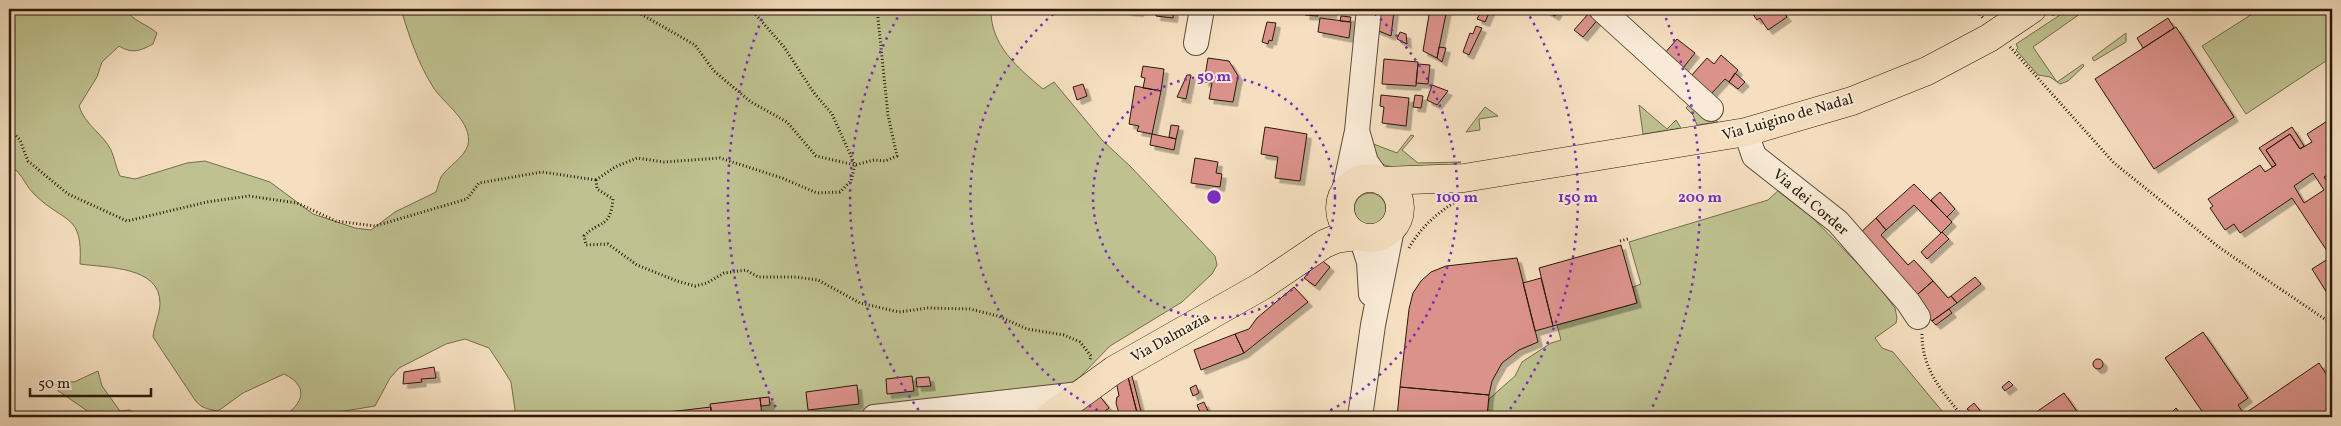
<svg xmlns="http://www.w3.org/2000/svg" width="2341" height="426" viewBox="0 0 2341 426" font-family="Vollkorn,serif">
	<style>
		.green { fill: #bfc190; stroke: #746e4c }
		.building { fill: #db928a; stroke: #2a1a09; fill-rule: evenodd; filter: url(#shadow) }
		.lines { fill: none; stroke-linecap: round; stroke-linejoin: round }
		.minor-casing { stroke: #5d4b37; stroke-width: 26 }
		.major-casing { stroke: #2a1a09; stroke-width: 29 }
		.path { stroke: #2a1a09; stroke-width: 3; stroke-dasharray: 1 2.5; stroke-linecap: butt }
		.minor { stroke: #f8ead6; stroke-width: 24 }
		.major { stroke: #f5dfc0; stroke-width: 28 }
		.ring { fill: none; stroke: #7b2cbf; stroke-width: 2.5; stroke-dasharray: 2.5 5 }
		.labels { text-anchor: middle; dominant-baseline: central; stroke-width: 4; stroke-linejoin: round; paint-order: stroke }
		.street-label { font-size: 15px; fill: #2a1a09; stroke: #f8ead6 }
		.centre { fill: #7b2cbf; stroke: #f8ead6; stroke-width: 2.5 }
		.ring-label { font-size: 15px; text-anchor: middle; font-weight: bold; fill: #7b2cbf; stroke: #f8ead6; stroke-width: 4; stroke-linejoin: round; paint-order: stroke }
	</style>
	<defs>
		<filter id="shadow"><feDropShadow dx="4.5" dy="4.5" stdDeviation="0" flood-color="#0004"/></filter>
	</defs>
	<rect width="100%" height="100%" fill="#f5dfc0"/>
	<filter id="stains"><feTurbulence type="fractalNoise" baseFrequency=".004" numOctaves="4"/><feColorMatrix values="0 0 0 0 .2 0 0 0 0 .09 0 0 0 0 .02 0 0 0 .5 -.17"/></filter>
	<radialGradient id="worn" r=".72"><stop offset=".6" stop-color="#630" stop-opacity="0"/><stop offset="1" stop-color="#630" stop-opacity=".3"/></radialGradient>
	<path class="green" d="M9 9H126C132 21 147 24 157 33L153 44C140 51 132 54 119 46L102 62 97 77 79 106C85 125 103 134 111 150 115 159 116 168 120 176L135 179 187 163 205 161 270 182 313 214 355 228 371 230 395 212 436 192C438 187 439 181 441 177 448 166 464 158 468 145 473 122 444 104 433 87 418 63 409 36 401 9H991C990 45 1018 68 1043 89L1054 82 1102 140 1131 167 1215 256 1217 265 1212 274 1182 302 1110 346 1080 377 1024 417H516L511 382 501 366 489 348 465 339 446 344 399 368 390 378 375 406 326 414V417H283C304 403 309 386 284 374L243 393 218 411C207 409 201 408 195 400L153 337C154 325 160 314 160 303 160 266 107 268 80 264 83 213 65 224 35 195 27 188 24 178 16 170L9 172Z
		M2069 9H2087L2033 47 2057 82 2083 64 2084 66 2068 81 2060 84 2050 77 2038 75 2016 50 2018 48 2016 44Z
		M2260 9H2332V57L2246 114 2202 46Z
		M2126 33V42L2094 61 2092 58Z
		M1693 100 1718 122 1697 125 1693 115 1686 108Z
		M1639 105 1667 129 1676 120 1681 128 1643 134Z
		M1485 107 1498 116 1479 119 1480 130 1466 132Z
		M1411 135 1414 136 1402 150 1418 163 1461 162C1446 167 1392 173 1379 162 1374 158 1373 149 1371 143L1397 153Z
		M1782 187 1871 277 1895 308 1897 318 1896 323 1875 338 1882 348 1893 352 1947 417H1487L1489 399 1515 376 1522 362 1551 343 1561 340 1557 325 1637 303 1633 287 1641 284 1629 242 1768 200Z
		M1354 209a16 16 0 1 1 32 0a16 16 0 1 1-32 0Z
		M98 371 102 386 120 411 129 410 146 417H96L57 390 56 384 60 381 74 382Z"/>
	<path class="building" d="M1127 9H1139V12L1127 11Z
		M1157 9H1174L1173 18 1156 16Z
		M1306 9H1318V16L1305 15Z
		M1318 9H1333L1332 14H1317Z
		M1377 9 1394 11 1391 36 1374 29Z
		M1430 9H1447L1437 58 1423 51Z
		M1482 9H1491L1485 22 1477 19Z
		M1542 9H1559L1555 16Z
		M1749 9H1781L1787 17 1768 30 1760 18 1757 20Z
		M1589 13 1600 17 1583 37 1574 30Z
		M1341 16 1351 17 1350 22 1340 21Z
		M1320 18 1351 22 1349 38 1318 32Z
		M2168 18 2174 28 2143 48 2137 38Z
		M1267 22 1276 23 1272 41 1269 40 1268 44 1262 42Z
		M1476 26 1482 28 1469 55 1463 52 1470 33 1473 34Z
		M2176 27 2234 117 2154 169 2095 79Z
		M1400 32 1406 34 1407 44 1397 39Z
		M1677 39 1695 53 1683 68 1664 54Z
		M1439 47 1446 48 1442 62 1437 58Z
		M1721 55 1738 70 1729 82 1725 79 1711 94 1691 76 1707 58 1714 64Z
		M1208 58 1229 61 1238 76 1233 102 1209 99 1212 83 1204 82Z
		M1384 59 1418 62 1416 86 1382 84Z
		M1418 64 1430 65 1428 84 1416 83Z
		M1143 66 1164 69 1161 91 1143 88 1145 78 1141 77Z
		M1735 73 1745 82 1738 89 1729 82Z
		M1187 75H1191L1186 99 1177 97Z
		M1083 84 1087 96 1077 100 1073 87Z
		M1432 85 1448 91 1437 105 1427 100Z
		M1135 86 1161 91 1152 134 1137 131 1139 126 1129 124Z
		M1381 95 1409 98 1406 126 1382 123 1384 107 1380 106Z
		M1415 95 1423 96 1421 108 1413 107Z
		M2332 118V172L2324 177 2332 189V301L2312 269 2331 257 2292 198 2240 233 2234 224 2225 230 2210 208 2213 206 2208 199 2260 165 2265 172 2276 165 2266 150 2290 134 2300 149 2312 142 2307 134ZM2313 173 2324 190 2304 203 2294 186Z
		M1171 125 1179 126 1176 139 1169 137Z
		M1265 127 1307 134 1300 181 1275 178 1278 157 1261 154Z
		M2292 127 2304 146 2300 149 2290 134 2266 150 2276 165 2272 167 2259 148Z
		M1152 134 1176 139 1174 150 1150 145Z
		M1195 158 1218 162 1216 173 1222 174 1220 187 1191 183Z
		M1914 184 1952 222 1941 233 1914 205 1886 230 1876 218Z
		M1940 192 1955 209 1947 217 1931 200Z
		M1876 218 1886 230 1881 235 1908 265 1914 260 1933 281 1912 299 1858 235Z
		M1942 232 1949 239 1927 259 1921 252Z
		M1621 245 1637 303 1553 326 1539 268Z
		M1517 258 1538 342 1519 350 1502 363 1492 381 1489 395 1400 387 1409 309 1413 293 1421 281 1431 272 1446 266Z
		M1320 259 1330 267 1315 286 1304 278Z
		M1975 277 1981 284 1957 303 1951 296Z
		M1541 278 1553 326 1535 331 1523 283Z
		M1933 281 1948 298 1951 296 1957 303 1932 321 1912 299Z
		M1294 287 1308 302 1244 353 1235 334 1249 329 1257 318Z
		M1949 309 1952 313 1936 325 1932 321Z
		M2203 332 2248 398 2238 405 2244 414 2319 363 2332 383V411L2323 417H2206L2165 358Z
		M1235 334 1244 353 1201 370 1194 350Z
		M2093 364a5 5 0 1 1 10 0a5 5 0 1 1-10 0Z
		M434 367 436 378 421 379 422 382 403 384 404 372Z
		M912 376 914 391 887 394 886 379Z
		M1132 376 1142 415 1138 416 1128 377Z
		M929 377 931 386 917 387 916 378Z
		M1128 377 1138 417H1120L1116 403 1117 397 1119 396 1116 381Z
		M2009 381 2013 385 2005 391 2002 387Z
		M857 385 859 404 808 410 806 392Z
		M1196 385 1199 393 1193 396 1190 388Z
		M1400 387 1489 395 1487 417H1397Z
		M2064 393 2081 417H2029Z
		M1099 395 1109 408 1097 417H1078L1075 413Z
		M769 397 770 405 761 406 760 398Z
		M760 398 762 416 712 417 710 404Z
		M1204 402 1208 411 1212 417H1202L1197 405Z
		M1974 403 1982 413 1977 417 1967 409Z
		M711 407 712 417 635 416Z
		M2176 408 2183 417H2175L2172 412Z"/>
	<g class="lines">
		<g class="minor-casing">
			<path id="minor" d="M1601 9 1711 109
				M1196 43 1202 9
				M1746 132 1754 156 1838 222 1908 302 1918 317
				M1358 134 1366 162 1378 179
				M1344 192 1357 131 1369 9
				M1361 237 1369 262 1371 294
				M874 417 1080 394
				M1360 417 1373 325 1392 229"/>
		</g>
		<g class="major-casing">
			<path id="major" d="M1340 208a30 30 0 1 1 60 0a30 30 0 1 1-60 0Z
				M1382 181 1464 178 1746 132 1852 101 1927 71 1989 38 2032 9
				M1049 417 1114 370 1262 286 1324 244 1336 239 1358 236"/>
		</g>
		<path class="path" d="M632 9 695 45 714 71 751 102 787 122 816 156 855 165 874 160 885 161 897 156 888 115 877 9
			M1975 9 1983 18
			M2052 15 2062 9
			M2010 47 2114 163 2220 248 2332 324
			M9 128 20 140 28 161 68 194 127 221 207 202 249 196 297 203 336 221 375 226 467 199 479 183 542 172 596 180
			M596 180 597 189 613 199C610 229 601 219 584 236L586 245 608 244 637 265 677 281 695 286 707 283 724 273 746 270 758 277H796L818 280 860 303 899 312 928 308 970 309 998 316 1027 329 1064 335 1080 342 1091 356 1090 360
			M596 180 615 167 637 158 664 162 720 158 782 178 817 193 840 192 851 181 855 165 832 114 814 93 784 47 751 9
			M1620 241 1628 239
			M1409 248C1420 228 1438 212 1457 201
			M1922 334C1922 370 1942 391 1963 417"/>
		<use href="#minor" class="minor"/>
		<use href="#major" class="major"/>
	</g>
	<g class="ring">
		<circle cx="1214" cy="197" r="121"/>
		<path d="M1111 417A243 243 0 0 1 1059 9M1369 9A243 243 0 0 1 1317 417"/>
		<path d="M923 416A364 364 0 0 1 902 10M1526 10A364 364 0 0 1 1505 416"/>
		<path d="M779 414A486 486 0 0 1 765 11M1663 11A486 486 0 0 1 1649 414"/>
	</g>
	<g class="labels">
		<g class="street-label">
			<text transform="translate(1788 118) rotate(-16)">Via Luigino de Nadal</text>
			<text transform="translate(1810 203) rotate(40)">Via dei Corder</text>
			<text transform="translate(1171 338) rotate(-29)">Via Dalmazia</text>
		</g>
	</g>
	<circle cx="1214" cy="197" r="8" class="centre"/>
	<g class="ring-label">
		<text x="1214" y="81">50 m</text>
		<text x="1457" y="202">100 m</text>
		<text x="1578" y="202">150 m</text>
		<text x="1700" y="202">200 m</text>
	</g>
	<rect width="2341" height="426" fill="none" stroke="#f5dfc0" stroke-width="30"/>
	<rect x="10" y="10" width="2321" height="406" fill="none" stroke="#2a1a09" stroke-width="2.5"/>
	<rect x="15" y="15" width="2311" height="396" fill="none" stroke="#2a1a09"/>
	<path d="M30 388v8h121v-8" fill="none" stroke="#2a1a09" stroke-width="2.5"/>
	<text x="38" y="388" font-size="15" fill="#2a1a09" stroke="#f8ead6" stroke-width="4" paint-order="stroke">50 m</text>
	<rect width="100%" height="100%" filter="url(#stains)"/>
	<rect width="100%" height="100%" fill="url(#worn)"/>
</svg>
